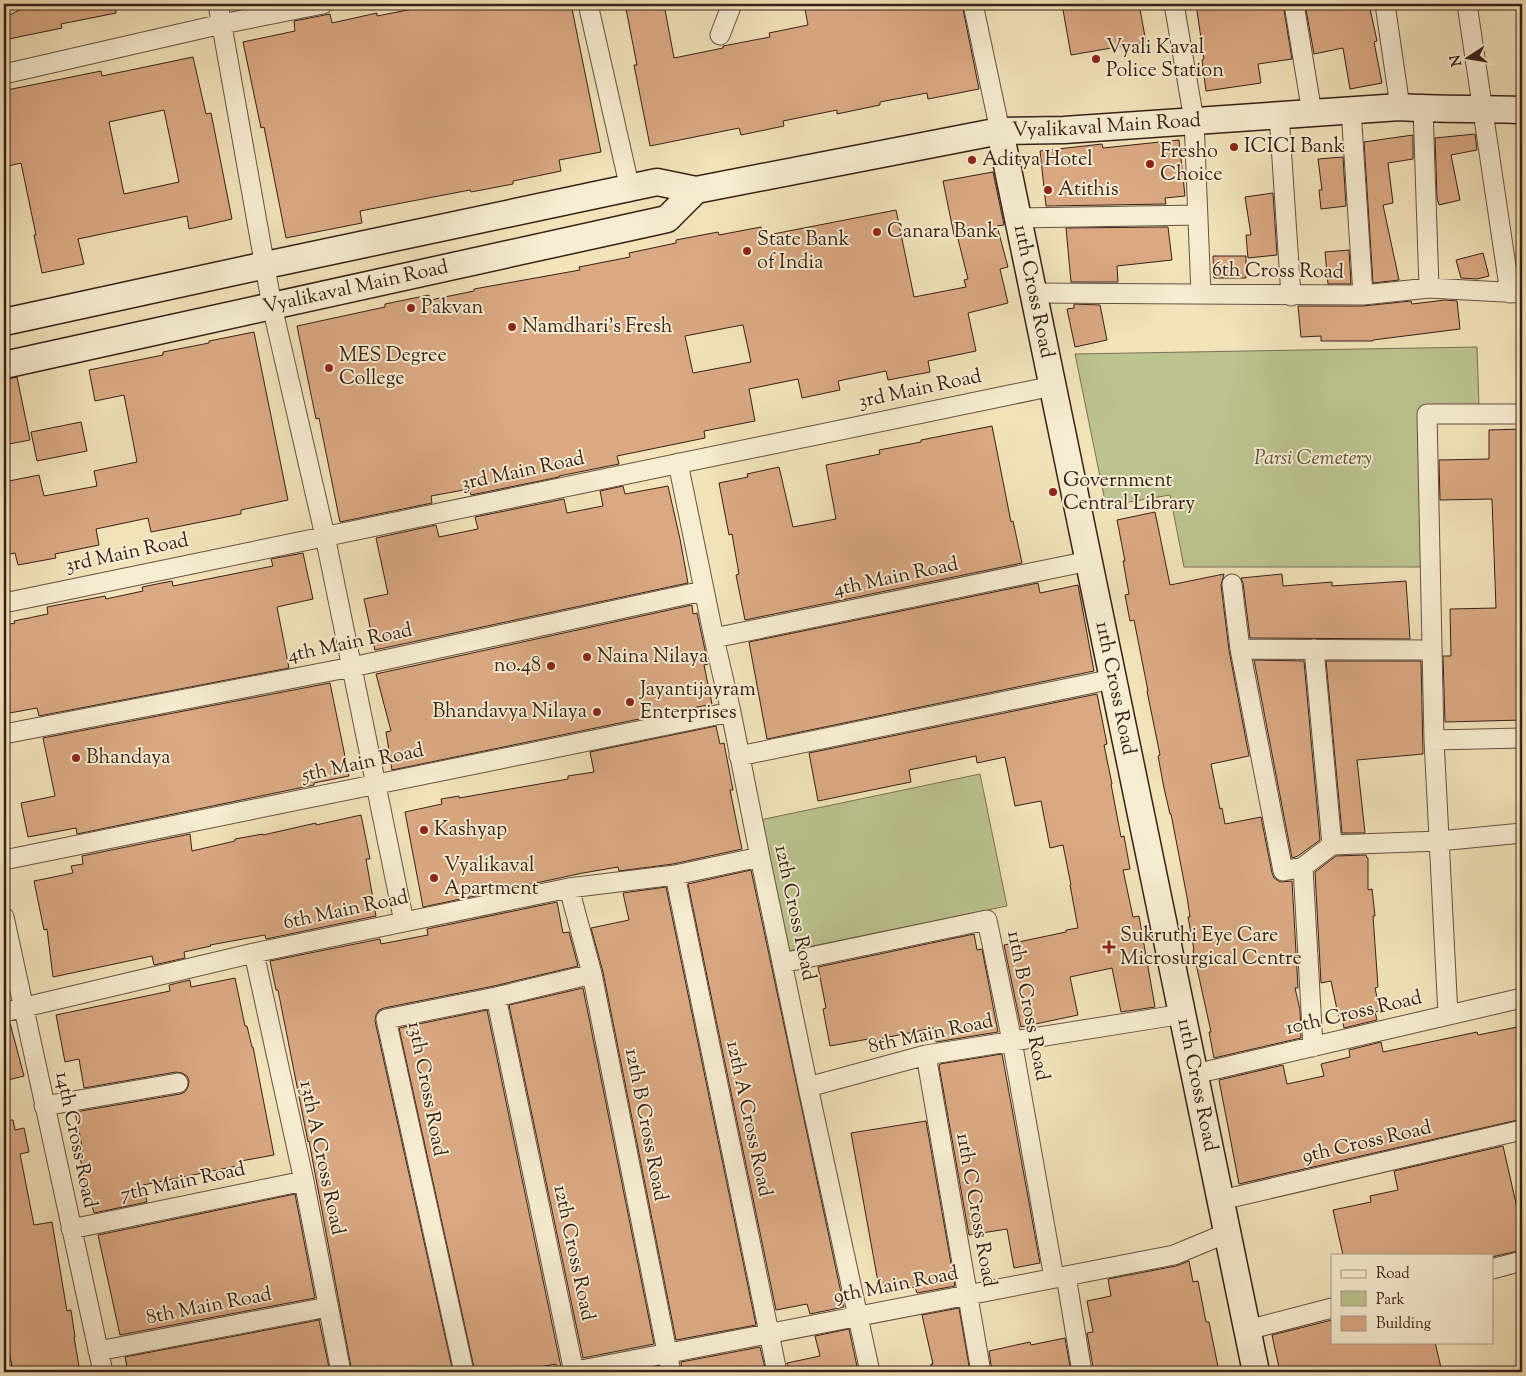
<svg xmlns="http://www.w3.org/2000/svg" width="1526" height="1376" viewBox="0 0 1526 1376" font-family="'Sorts Mill Goudy',serif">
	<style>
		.green { fill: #bcc38e; stroke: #7a7253 }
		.building { fill: #daa982; stroke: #372018; fill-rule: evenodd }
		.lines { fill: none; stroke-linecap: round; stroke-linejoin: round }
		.street-casing { stroke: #665140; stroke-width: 21 }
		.secondary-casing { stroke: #372018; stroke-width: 29 }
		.street { stroke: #f7edd2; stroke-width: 19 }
		.secondary { stroke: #f7edd2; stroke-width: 26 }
		.poi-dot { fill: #8f2418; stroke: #f7edd2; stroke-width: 2 }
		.labels { text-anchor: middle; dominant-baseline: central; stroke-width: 4; stroke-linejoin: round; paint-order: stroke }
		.poi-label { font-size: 20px; fill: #372018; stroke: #f7edd2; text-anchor: start }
		.street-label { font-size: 20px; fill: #372018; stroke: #f7edd2 }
		.park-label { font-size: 20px; font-style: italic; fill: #5f513b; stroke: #f7edd2 }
	</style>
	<rect width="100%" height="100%" fill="#f2e3b9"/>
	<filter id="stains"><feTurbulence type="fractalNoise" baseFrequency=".004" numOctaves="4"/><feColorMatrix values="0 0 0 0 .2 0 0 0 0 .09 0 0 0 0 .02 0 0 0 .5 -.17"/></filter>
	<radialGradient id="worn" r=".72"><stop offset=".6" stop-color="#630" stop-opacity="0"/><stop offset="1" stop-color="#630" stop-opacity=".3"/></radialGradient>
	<path class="green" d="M1477 347 1479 406 1421 407 1423 567H1184L1170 495 1106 506 1075 354Z
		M980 774 1007 906 788 951 760 820Z"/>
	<path class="building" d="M31 4H115L116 13 61 24 62 28 4 40V18Z
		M423 4H571L601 152 559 160 561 171 513 181V184L471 192 470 190 360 211 362 223 286 238 264 127 261 128 243 42 295 31 294 21 330 14 332 23 377 13V16L423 7Z
		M625 4H664L674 58 723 48V46L770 37 769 33 808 25 804 4H962L979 89 928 99 927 93 880 102V105L837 114V110L783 121 784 126 741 135 739 128 650 146 634 65H637Z
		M1062 4H1139L1146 42 1071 55Z
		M1196 4H1283L1292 59 1258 64 1261 83 1206 91 1202 60 1204 59Z
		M1305 4H1369L1377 41 1374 42 1382 83 1350 89 1343 48 1314 54Z
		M193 57 206 114 211 113 232 219 189 229 187 216 78 239 84 264 42 273 34 235H36L21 163 4 167V102L9 101 7 90 101 71 102 76ZM164 110 179 182 124 194 109 122Z
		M1475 134 1477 150 1451 155 1460 200 1439 205 1437 198 1435 138Z
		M1413 135V159L1388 163 1393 203 1383 205 1399 280 1373 283 1364 142Z
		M1179 140 1185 196 1165 198 1166 204 1046 206 1040 151 1102 144 1103 148Z
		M1343 157 1346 206 1321 209 1319 190H1322L1318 159Z
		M993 172 1004 225 997 226 1008 267 1000 269 1008 303 968 313 976 351 928 361 930 372 888 380 886 371 838 381 840 390 802 398 798 379 749 389 755 421 704 431 705 438 617 456 619 464 559 476V477L471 495 469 489 431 496 432 503 340 522 319 418 316 419 297 326 385 307V304L429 295 430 300 474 291V289L580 270 579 267 630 257 629 253 676 243V240L718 232 719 235 761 227 763 236 896 210 914 297 966 287 964 280 968 279 957 235H954L943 181ZM742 325H743L751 362 693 373 685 336Z
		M1273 193 1277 255 1248 258 1246 235H1251L1245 197Z
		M1168 227 1172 260 1117 266 1118 282H1071L1066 228Z
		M1349 250 1351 284H1328L1325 252Z
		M1483 253 1489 276 1477 279 1461 278 1456 260Z
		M1213 256H1246V278H1214Z
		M1445 300 1457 301 1460 329 1373 340V341H1321V336L1301 337 1298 306H1363L1411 301 1412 304Z
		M1074 304 1100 305 1107 340 1075 347 1067 309 1074 308Z
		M254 332 288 500 241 510V514L151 532 148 518 96 529 99 545 55 554 56 558 18 565 15 553 4 555V482L39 475 44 496 97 486 94 471 137 462 124 395 95 401 89 370 163 355V352L209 343V341Z
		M17 377 30 440 4 445V380Z
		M81 422 87 451 37 461 31 432Z
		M992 426 1011 522 1013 521 1022 563 745 620 736 575 739 574 732 534 729 535 719 483 748 477 747 474 779 467 793 527 836 519 826 465 880 454 879 450 921 442V440Z
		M1522 429V720L1445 722 1443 656H1451L1450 609 1496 608 1492 499 1440 500 1439 460 1489 459V430Z
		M623 486 625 494 668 486 680 539 688 583 375 650 364 599 388 594 376 538 436 525 439 537 478 529 475 517 564 499 567 513 603 506 600 491Z
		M1155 512 1170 585 1224 574 1221 585 1229 650 1249 756 1211 764 1220 809 1222 808 1225 824 1261 817 1272 873 1274 878 1280 882 1292 881 1298 988H1295L1300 1010 1301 1038 1214 1058 1209 1032H1211L1193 950H1194L1188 917H1190L1187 897 1171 814H1170L1164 788 1158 756 1160 755 1147 691H1148L1134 620 1130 621 1125 595 1129 594 1123 561H1125L1117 520Z
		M303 553 313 599 277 607 289 668 39 716 37 708 4 714V625L15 623 14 621 48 614 47 607 105 596 106 599 143 591 142 587 172 581 173 586 273 566 271 559Z
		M1282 574 1283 586 1332 582V586L1406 581 1410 639 1250 638 1243 583 1241 578Z
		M1038 583 1040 593 1078 585 1094 671 767 739 749 642Z
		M692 605 693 614 697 613 708 664 704 665 712 704 392 770 386 732 391 731 376 674Z
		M1254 660 1304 661 1320 840 1298 856 1292 858Z
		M1326 661H1421L1423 754 1357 760 1365 833H1342Z
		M330 683 349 776 314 783V785L77 834 76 828 28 837 21 803 55 796 43 738Z
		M1097 694 1107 744 1104 745 1112 784H1111L1121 837 1124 836 1130 869 1123 870 1133 917 1139 916 1155 1007 1121 1012 1112 968 1070 977 1078 1015 1021 1027 1004 945 1066 932V930L1078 928 1070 885H1071L1063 845 1050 848 1041 801 1015 806 1005 757 977 763 976 756 909 770 911 782 818 801 809 753Z
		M716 726 720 744 724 743 733 790H730L742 849 673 864 619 871 618 867 583 873 423 907 405 812 442 804 441 799 459 796V798L568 779V776L594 772 590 752Z
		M361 815 370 859H366L376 916 266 939 265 935 210 945 211 946 184 952 185 958 154 965 152 956 53 977 47 929 44 930 34 881 73 873 71 866 83 864 82 856 190 834 192 851 235 841V839L263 834V835L316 823V825Z
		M1366 855 1367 858H1368V890L1372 889 1375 916H1373L1378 987 1375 988 1380 1011 1375 1012 1377 1020 1344 1028 1342 1019H1339L1331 981 1321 983 1315 872 1336 856Z
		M751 870 844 1307 810 1314 807 1304 776 1310 688 884Z
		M666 887 756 1325 676 1340 603 972 591 928 629 920 623 893Z
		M557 902 563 933 569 932 578 966 494 986 384 1008 379 1010 376 1015 375 1021 453 1372H352L309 1141 308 1142 280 1000 278 990H276L270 961 380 939 381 944 428 935 427 929Z
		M974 934 977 950 982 949 998 1032 936 1042 933 1028 874 1040V1038L830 1046 823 1009 826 1008 818 967Z
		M235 978 245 1026H247L252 1047H253L274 1155 241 1161 242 1165 143 1185 147 1202 94 1213 90 1198H88L79 1152 83 1151 75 1112 180 1094 185 1092 188 1087 189 1081 187 1076 182 1073 176 1072 84 1088 79 1059 65 1062 56 1015 170 991 169 985 190 980 191 987Z
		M583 988 654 1344 583 1358 509 1005Z
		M487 1010 561 1367 560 1372H557L556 1364 511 1372H475L399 1028Z
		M10 1023 24 1076 4 1081V1024Z
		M1522 1026V1119L1239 1184 1219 1080 1283 1065 1287 1084 1324 1076 1321 1064 1350 1057 1349 1050 1381 1042 1383 1052 1477 1032 1478 1035Z
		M1002 1054 1040 1263 1014 1268 1007 1229 969 1235 939 1066 940 1064Z
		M4 1120H13L15 1130 24 1128 29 1152 20 1154 34 1225 52 1222 67 1311 71 1310 75 1337H74L80 1372H13L4 1324Z
		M926 1121 955 1286 917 1293 915 1287 880 1293 851 1133Z
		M1503 1146 1522 1230V1250L1492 1257V1255H1343L1333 1210 1371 1202 1370 1196 1398 1190 1394 1171Z
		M295 1194 315 1298 120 1335 98 1235Z
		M1189 1261 1193 1282 1198 1281 1206 1322H1209L1219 1372H1096L1095 1367H1093L1087 1333 1093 1332 1087 1301 1111 1296 1108 1279 1176 1266Z
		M959 1308 970 1372H931V1364H933L922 1315Z
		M319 1320 330 1372H128L125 1357Z
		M1332 1320V1342H1435L1442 1372H1280L1272 1335Z
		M849 1329 858 1371 854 1372H788L787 1363 820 1356 815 1336Z
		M1065 1338 1071 1372H992L989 1351 1030 1342 1031 1345Z
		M760 1347 766 1372H682L681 1362Z"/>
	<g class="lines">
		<g class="street-casing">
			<path id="street" d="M218 4 272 306 325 536 404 922
				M588 4 630 189
				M973 4 1000 131
				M1174 4 1194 120 1201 294
				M1294 4 1312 113
				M1385 4 1400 107
				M1467 4 1510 293
				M720 35 732 4
				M4 74 222 24 323 4
				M1423 108 1429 288
				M1351 109 1363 295
				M1279 114 1291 296
				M1018 218 1198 215
				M1033 293 1363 295 1429 288 1522 293
				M678 463 714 638 731 712 760 857 808 1087 870 1372
				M1232 584 1240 649 1283 871 1303 867
				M4 603 1053 386
				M714 638 1089 561
				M1240 649 1432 650
				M4 734 352 667 703 591
				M1434 740 1522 738
				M739 756 1113 679
				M1332 845 1439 841 1522 833
				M4 860 731 712
				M675 875 777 1372
				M569 888 592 974 671 1372
				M4 917 103 1372
				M254 953 304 1181 341 1372
				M782 963 987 920 1012 1041 1054 1278
				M496 997 574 1372
				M4 1012 254 953 404 922 569 888 675 875 760 857
				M1448 1015 1434 740 1427 414H1522
				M1313 1047 1303 867 1332 845 1314 649
				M926 1055 981 1372
				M1195 1074 1522 998
				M808 1087 926 1055 1183 1014
				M44 1106 178 1083
				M1221 1200 1522 1130
				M71 1229 304 1181
				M1492 1269 1522 1261
				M1066 1276 1082 1372
				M1247 1330 1332 1308
				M98 1351 328 1307
				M464 1372 386 1019 496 997 592 974
				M571 1372 1174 1255 1227 1233"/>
		</g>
		<g class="secondary-casing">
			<g id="secondary">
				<path id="s1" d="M1000 131 1256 1372"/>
				<path id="s2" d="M4 322 266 265 657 182 696 190 1000 131 1064 130 1400 107C1441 110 1481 108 1522 110"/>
				<path id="s3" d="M4 365 667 219 696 190"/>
			</g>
		</g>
		<use href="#street" class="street"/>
		<use href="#secondary" class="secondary"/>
	</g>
	<g class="poi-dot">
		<circle cx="1096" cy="59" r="5"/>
		<circle cx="1234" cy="147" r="5"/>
		<circle cx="972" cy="160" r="5"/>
		<circle cx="1150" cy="164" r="5"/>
		<circle cx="1048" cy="190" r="5"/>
		<circle cx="877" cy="232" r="5"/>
		<circle cx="747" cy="251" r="5"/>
		<circle cx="411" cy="308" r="5"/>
		<circle cx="512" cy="327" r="5"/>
		<circle cx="329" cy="368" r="5"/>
		<circle cx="1053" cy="492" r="5"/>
		<circle cx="587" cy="657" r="5"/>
		<circle cx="551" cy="666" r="5"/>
		<circle cx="630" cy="702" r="5"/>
		<circle cx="597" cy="712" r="5"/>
		<circle cx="76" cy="758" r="5"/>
		<circle cx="424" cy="830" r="5"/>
		<circle cx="434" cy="878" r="5"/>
		<path d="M1106.5 939.5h5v5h5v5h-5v5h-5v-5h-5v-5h5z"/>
	</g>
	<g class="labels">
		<g class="poi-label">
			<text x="1106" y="48">Vyali Kaval<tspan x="1106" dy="23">Police Station</tspan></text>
			<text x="1244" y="147">ICICI Bank</text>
			<text x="1160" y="152">Fresho<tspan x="1160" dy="23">Choice</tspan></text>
			<text x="982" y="160">Aditya Hotel</text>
			<text x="1058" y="190">Atithis</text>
			<text x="887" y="232">Canara Bank</text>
			<text x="757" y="240">State Bank<tspan x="757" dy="23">of India</tspan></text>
			<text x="421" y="308">Pakvan</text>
			<text x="522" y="327">Namdhari's Fresh</text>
			<text x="339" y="356">MES Degree<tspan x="339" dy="23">College</tspan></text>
			<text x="1063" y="481">Government<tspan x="1063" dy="23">Central Library</tspan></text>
			<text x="597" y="657">Naina Nilaya</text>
			<text x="541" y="666" text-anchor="end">no.48</text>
			<text x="640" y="690">Jayantijayram<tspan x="640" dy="23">Enterprises</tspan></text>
			<text x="587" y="712" text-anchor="end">Bhandavya Nilaya</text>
			<text x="86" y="758">Bhandaya</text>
			<text x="434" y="830">Kashyap</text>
			<text x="444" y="866">Vyalikaval<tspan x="444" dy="23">Apartment</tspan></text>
			<text x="1120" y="936">Sukruthi Eye Care<tspan x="1120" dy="23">Microsurgical Centre</tspan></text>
		</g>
		<g class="street-label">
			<text stroke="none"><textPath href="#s2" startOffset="1124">Vyalikaval Main Road</textPath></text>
			<text transform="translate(1278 272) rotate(1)">6th Cross Road</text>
			<text stroke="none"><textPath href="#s3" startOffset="360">Vyalikaval Main Road</textPath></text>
			<text stroke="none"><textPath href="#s1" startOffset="164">11th Cross Road</textPath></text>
			<text transform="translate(920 390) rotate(-12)">3rd Main Road</text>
			<text transform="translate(523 472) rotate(-12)">3rd Main Road</text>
			<text transform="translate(127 554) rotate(-12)">3rd Main Road</text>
			<text transform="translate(896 578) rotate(-12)">4th Main Road</text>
			<text transform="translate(350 644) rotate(-12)">4th Main Road</text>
			<text stroke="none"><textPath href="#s1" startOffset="569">11th Cross Road</textPath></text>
			<text transform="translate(363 764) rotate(-12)">5th Main Road</text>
			<text transform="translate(346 911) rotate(-12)">6th Main Road</text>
			<text transform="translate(794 913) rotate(78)">12th Cross Road</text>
			<text transform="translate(1027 1006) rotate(79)">11th B Cross Road</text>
			<text transform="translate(1354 1014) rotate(-13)">10th Cross Road</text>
			<text transform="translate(931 1035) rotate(-12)">8th Main Road</text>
			<text stroke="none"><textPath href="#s1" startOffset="974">11th Cross Road</textPath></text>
			<text transform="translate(426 1089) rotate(79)">13th Cross Road</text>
			<text transform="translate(748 1119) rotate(78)">12th A Cross Road</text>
			<text transform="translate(645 1125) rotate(79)">12th B Cross Road</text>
			<text transform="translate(75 1140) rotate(78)">14th Cross Road</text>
			<text transform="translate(1367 1143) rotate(-13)">9th Cross Road</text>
			<text transform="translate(321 1158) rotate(78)">13th A Cross Road</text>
			<text transform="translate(183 1183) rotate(-12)">7th Main Road</text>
			<text transform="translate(975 1210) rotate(80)">11th C Cross Road</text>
			<text transform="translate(573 1253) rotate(78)">12th Cross Road</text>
			<text transform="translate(896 1286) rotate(-11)">9th Main Road</text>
			<text transform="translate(209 1307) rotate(-11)">8th Main Road</text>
		</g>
		<g class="park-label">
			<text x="1313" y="459">Parsi Cemetery</text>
		</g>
	</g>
	<rect width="1526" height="1376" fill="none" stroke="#f2e3b9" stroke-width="20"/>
	<rect x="5" y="5" width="1516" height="1366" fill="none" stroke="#372018" stroke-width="2.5"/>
	<rect x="10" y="10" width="1506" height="1356" fill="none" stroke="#372018"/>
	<rect x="1331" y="1254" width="162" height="90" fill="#f7edd2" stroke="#aa9b88"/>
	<rect x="1341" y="1270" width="25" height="8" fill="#f7edd2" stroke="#aa9b88"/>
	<text x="1376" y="1278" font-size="15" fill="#372018">Road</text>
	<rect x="1341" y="1291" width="25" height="15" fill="#bcc38e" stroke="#aa9b88"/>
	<text x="1376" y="1304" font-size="15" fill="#372018">Park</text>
	<rect x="1341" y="1316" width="25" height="15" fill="#daa982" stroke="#aa9b88"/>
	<text x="1376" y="1328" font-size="15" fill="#372018">Building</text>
	<g transform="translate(1468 58) rotate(258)" stroke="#f7edd2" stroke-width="4" paint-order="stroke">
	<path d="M0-4L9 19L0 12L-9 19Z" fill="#372018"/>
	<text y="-8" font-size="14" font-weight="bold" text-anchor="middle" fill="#372018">N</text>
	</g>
	<rect width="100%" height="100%" filter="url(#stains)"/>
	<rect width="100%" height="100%" fill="url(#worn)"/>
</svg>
